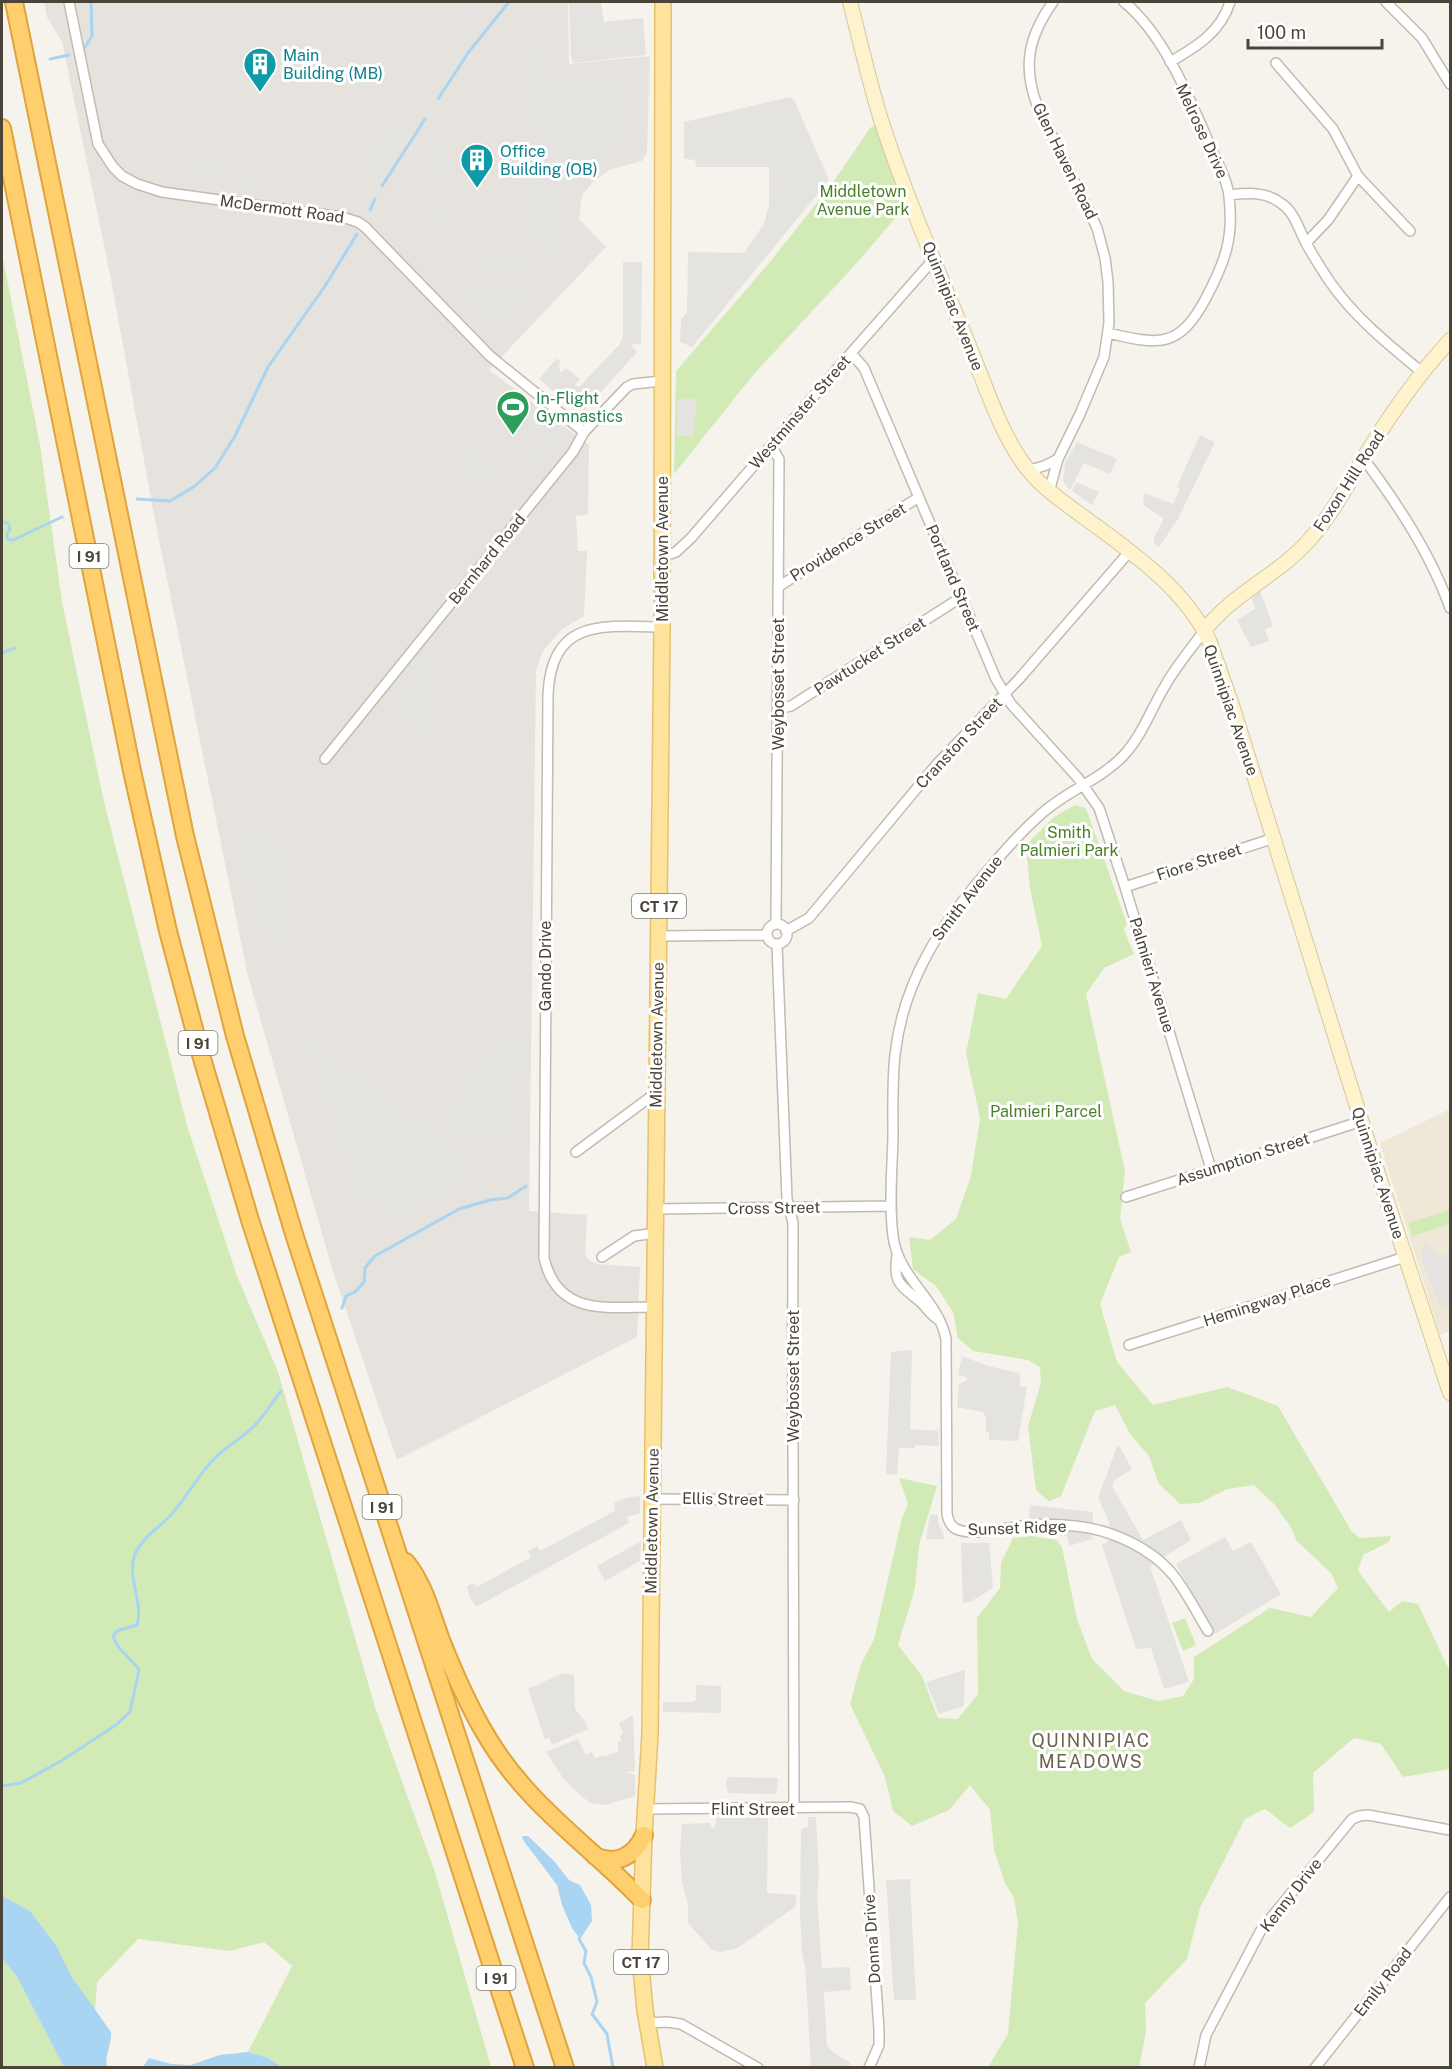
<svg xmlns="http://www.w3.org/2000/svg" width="1452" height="2069" viewBox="0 0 1452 2069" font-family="'Public Sans',sans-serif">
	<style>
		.industrial { fill: #e6e2dd }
		.education { fill: #efe8d6 }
		.green { fill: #d2eab5 }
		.parking { fill: #e5e3e0 }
		.water { fill: #a9d4f2 }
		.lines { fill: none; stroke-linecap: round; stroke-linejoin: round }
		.stream { stroke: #a9d4f2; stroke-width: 3 }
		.street-casing { stroke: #c2bbae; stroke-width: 12 }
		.secondary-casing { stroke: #d6c79b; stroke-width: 16 }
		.primary-casing { stroke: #e6c16a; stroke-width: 18 }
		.highway-casing { stroke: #e0a43c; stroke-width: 20 }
		.street { stroke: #fff; stroke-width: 9 }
		.secondary { stroke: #fff3cd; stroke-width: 14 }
		.primary { stroke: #ffe39c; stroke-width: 15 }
		.highway { stroke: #ffcf6e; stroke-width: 16 }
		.labels { text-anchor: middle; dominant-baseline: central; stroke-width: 6; stroke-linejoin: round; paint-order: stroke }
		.shield { fill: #fff; stroke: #817c74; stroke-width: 1.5 }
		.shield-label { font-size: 15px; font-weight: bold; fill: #4b4439 }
		.culture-label { font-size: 16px; fill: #0d838f; stroke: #fff; text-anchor: start }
		.street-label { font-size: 16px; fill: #4b4439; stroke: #fff }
		.park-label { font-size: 16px; fill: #4a7f2a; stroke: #fff }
		.leisure-label { font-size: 16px; fill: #27864d; stroke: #fff; text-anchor: start }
		.neighbourhood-label { font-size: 18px; letter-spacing: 1.5px; fill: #6e6250; stroke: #fff }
	</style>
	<rect width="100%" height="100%" fill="#f6f3ec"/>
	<path class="industrial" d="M44 2H568L569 64 650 56 647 152 642 161 609 170 594 181 582 195 579 219 606 247 489 370 589 445 588 515 576 516 578 551H587L584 616 561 630 543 651 536 670 529 1211 587 1215 585 1253 589 1261 598 1264 640 1267 637 1337 397 1460 334 1275 248 976 154 515 110 274 62 42 47 17Z"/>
	<path class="education" d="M1450 1109V1331L1440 1335 1380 1143Z"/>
	<path class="green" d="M875 125 904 208 855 265 754 374 674 474 676 371 770 262 834 181 870 128Z
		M2 254 40 445 62 602 104 802 188 1129 237 1276 278 1372 375 1707 435 1872 491 2067H282L268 2058 248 2052 292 1966 264 1942 230 1951 138 1939 97 1982 95 2011 72 1977 56 1945 30 1911 2 1896Z
		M1075 805 1085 808 1087 811 1127 924 1124 930 1134 954 1104 968 1086 994 1125 1171 1120 1219 1131 1252 1119 1257 1100 1304 1117 1362 1153 1405 1227 1387 1278 1406 1352 1532 1360 1538 1391 1536 1389 1542 1363 1555 1358 1571 1389 1612 1402 1601 1418 1604 1450 1672V1769L1403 1777 1381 1744 1354 1738 1313 1773 1314 1812 1290 1828 1265 1809 1245 1819 1200 1908 1187 1959 1145 2003 1146 2032 1139 2067H988L1008 2034 1018 1923 1014 1898 1005 1883 994 1850 990 1810 970 1785 949 1810 912 1826 893 1811 885 1777 850 1704 861 1664 874 1640 902 1518 908 1504 899 1478 937 1486 919 1545 915 1588 898 1645 922 1676 938 1718 958 1719 978 1694 977 1618 1000 1588 1001 1563 1013 1538 1031 1536 1056 1540 1062 1547 1077 1619 1092 1659 1124 1691 1158 1701 1183 1696 1194 1679V1657L1270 1608 1311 1617 1338 1588 1331 1573 1297 1541 1290 1526 1275 1505 1254 1485 1227 1489 1199 1503 1180 1504 1159 1484 1149 1456 1130 1434 1115 1405 1095 1411 1061 1496 1049 1501 1036 1490 1028 1426 1041 1383 1040 1367 1028 1360 973 1351 958 1338 953 1312 936 1286 913 1269 909 1237 930 1240 956 1219 971 1176 980 1118 966 1053 978 993 1006 999 1042 946 1030 888 1026 845 1054 817Z
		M1449 1210 1450 1224 1412 1236 1408 1223Z
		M1185 1618 1196 1645 1183 1651 1172 1623Z
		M2 1958 17 1977 64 2067H2Z"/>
	<path class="parking" d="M470 2H497L479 23 463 11Z
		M569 2H601L604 22 643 18 646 55 573 63 571 57Z
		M546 47 557 74 570 82 618 78 629 81 632 91V145L628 149 596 163 570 184 566 191 563 196V218L574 219V249L568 248 565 250 564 263 545 264 544 242H517L518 157 520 154 534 153V134L526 133 527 48Z
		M437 52 450 60 429 95 414 87Z
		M790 97 794 100 829 180 692 347 680 342 681 319 687 313 688 252 744 253 764 224 769 205V167H696L695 160 684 159V122Z
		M403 118 409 121 376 181 370 179 366 181 352 173 370 141 376 143 389 120Z
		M451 135 450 181 435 190 428 189 429 137Z
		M154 152 227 163 226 169 228 171 260 176 259 193 213 186V179L150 167Z
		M287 181 309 184 307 199 285 196Z
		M447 197 446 232 454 242 442 255 433 245 429 230 436 227 434 224 429 223V198Z
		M470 254H529L528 271H470Z
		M623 262H642L641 344H633L632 347 637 352 584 411 579 408 575 410 539 379 557 358 561 362 559 365 560 373 566 368 580 379 575 385 579 387 619 345 623 337Z
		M464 270 473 279 526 282 533 289 546 278 559 291 553 296 541 298 499 336 451 285 457 279 451 272Z
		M678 399H697L694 436H677Z
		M553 423 566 435 525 486 511 475Z
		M1200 435 1215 442 1178 519 1159 547 1154 544V537L1163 521V518L1143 505 1144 493 1173 504 1180 489 1177 486Z
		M464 439 501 470 484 490 447 459Z
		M1077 442 1117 459 1110 474 1084 463 1070 490 1063 481 1065 463Z
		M1076 482 1099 492 1092 505 1072 491Z
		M1260 591 1273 626 1265 630 1269 641 1251 647 1237 620 1255 609 1251 597Z
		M420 652 439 668 429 683 442 693 431 708 444 719 427 741 393 715 391 701 392 696 385 693 395 681 401 686 406 685 407 680 401 674Z
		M262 817 273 826 283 842 302 923 298 926 303 932 274 967 270 966 264 957 228 824Z
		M501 1023 520 1032H528L526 1079H519L509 1134 476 1153 434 1119 465 1080 460 1075Z
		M312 1033 478 1162 451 1200 407 1218 384 1221 347 1190 303 1044Z
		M1425 1240 1440 1257 1450 1252V1313L1448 1304 1441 1307 1422 1262 1421 1255Z
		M912 1350 910 1429 938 1431 939 1446 915 1445 914 1448H899L897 1475 886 1474 891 1352Z
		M962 1356 988 1366 1020 1373V1386L1027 1387 1018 1441 989 1440V1432H986V1417L983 1412 957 1407 959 1384 967 1380 966 1377 958 1375Z
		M1118 1444 1132 1469 1115 1480 1112 1486 1143 1540 1181 1520 1191 1540 1150 1566 1189 1682 1164 1689 1151 1648 1136 1649 1102 1545 1108 1542 1109 1522 1098 1498Z
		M640 1496V1513L627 1517 629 1523 476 1607 469 1596 467 1586 474 1583 477 1587 531 1557 528 1551 537 1546 540 1551 615 1511 614 1503 625 1498Z
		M1030 1505 1093 1512 1092 1539 1069 1546 1068 1538 1059 1532H1028Z
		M930 1514 938 1515V1522L945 1539H926Z
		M1225 1537 1233 1551 1251 1542 1281 1594 1215 1634 1176 1564Z
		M641 1541 640 1561 605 1581 597 1566Z
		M961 1543H989L993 1588 970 1602 963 1603Z
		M965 1670 964 1706 939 1714 926 1682Z
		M563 1673 574 1675 575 1709 584 1720 588 1729 552 1745 549 1738 545 1740 528 1689Z
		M696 1685 721 1686V1713L663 1712V1702H693L696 1700Z
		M633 1715 635 1771 626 1772 635 1775V1796L605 1805 590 1803 572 1788 561 1775 546 1752 578 1739 586 1755 592 1752 595 1758 603 1755 604 1757 619 1751 617 1743 621 1741 620 1737 623 1733 619 1723Z
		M728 1777 778 1778 776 1794 728 1793 726 1784Z
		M808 1817H816L819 1874 817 1895 822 1968 850 1967 851 1990 824 1992 827 2046 833 2052 850 2063 848 2067 811 2066 805 1965 802 1952 800 1914 801 1829 808 1827Z
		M716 1818H768L767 1893 796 1895V1906L738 1948 720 1952 711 1949 688 1923V1905L682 1881 680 1851 682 1824 710 1823 712 1828 715 1827Z
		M910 1879 916 2000H894L886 1880Z"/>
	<path class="water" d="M522 1836H528L554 1861 569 1880 580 1885 591 1905 592 1921 582 1936H578L572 1928 562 1905 557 1885 523 1840Z
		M2 1896 30 1911 56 1945 72 1977 111 2032C112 2044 104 2056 107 2067H64L17 1977 2 1958Z
		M248 2052 268 2058 282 2067H143L149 2058 171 2064 191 2065 220 2055Z"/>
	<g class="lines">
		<path class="stream" d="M85 47 92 36 91 2
			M50 59 69 55
			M438 99 468 53 509 2
			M382 186 425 119
			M370 210 375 199
			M137 499 170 501 195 486 215 468 235 436 268 367 325 286 357 234
			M2 522 8 523 10 529 7 534V539L13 540 62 517
			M2 653 15 648
			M342 1308 346 1296 355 1292 364 1282 365 1268 375 1256 459 1209 490 1200 508 1198 526 1186
			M2 1786 21 1783 61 1761 116 1725 130 1712 139 1670C131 1658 117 1650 113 1636L117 1631 137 1625C144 1602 126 1577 135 1554 142 1538 158 1528 169 1517 186 1499 197 1476 214 1459 225 1448 238 1440 249 1431 262 1420 271 1404 281 1391
			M582 1933 579 1939 586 1951 584 1963 591 1977 597 2002 592 2014 607 2034 613 2068"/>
		<g class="street-casing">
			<path id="street" d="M69 2 98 144 113 167 122 176 137 184 162 192 342 217 358 222 365 227 490 356 584 432
				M1386 2 1422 38 1450 84
				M1170 62C1196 47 1221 32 1230 2
				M1276 63 1333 129 1358 176 1410 231
				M1229 195C1248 193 1266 191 1282 204 1295 213 1299 230 1306 243 1313 256 1322 270 1330 282 1355 318 1389 345 1423 373
				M1306 243 1328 220 1358 176
				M1108 333C1159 345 1179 349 1206 298 1225 262 1234 238 1229 197 1228 181 1218 165 1212 150 1191 102 1165 35 1124 2
				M851 353 864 368 996 679 1011 704 1078 778 1099 808 1125 887 1211 1169
				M771 446 779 459 776 924
				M1363 458C1398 504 1431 554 1450 608
				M1029 470 1044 466 1058 459
				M1049 492 1058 459 1080 414 1104 357 1109 323 1108 282 1105 258 1097 228 1037 105C1022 65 1029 36 1053 2
				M661 557 676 552 691 538 851 353 933 260
				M778 587 919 497
				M1204 631C1191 649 1176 666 1165 686 1151 709 1142 736 1123 756 1099 781 1064 792 1039 816 1021 832 1005 850 989 869 941 924 903 981 895 1055 892 1082 893 1110 893 1137 892 1170 889 1204 893 1236 898 1278 938 1299 946 1339L947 1514C948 1519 950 1526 956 1529 974 1537 1009 1527 1029 1525 1044 1523 1060 1525 1075 1526 1110 1529 1152 1548 1174 1576 1187 1593 1197 1613 1208 1631
				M778 709 791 706 960 598
				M325 759 573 452 584 432 627 387 633 384 662 381
				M1125 887 1274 838
				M767 934a10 10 0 1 1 20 0a10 10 0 1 1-20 0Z
				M786 931 809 918 937 764 1019 679 1130 551
				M658 936 767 935
				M777 945 787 1199 793 1223C792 1418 794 1613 794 1808
				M576 1152 657 1092
				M1126 1197 1362 1121
				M656 1209 891 1206
				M897 1255C893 1282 899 1284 918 1300 926 1306 930 1315 939 1320
				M602 1257 634 1236 656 1233
				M655 1307C607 1307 558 1317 544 1258L548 694C552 618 602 626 662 627
				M1129 1345 1405 1257
				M653 1499 794 1500
				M645 1809 850 1807 860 1809 864 1817 879 2029V2045L869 2068
				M647 2023 667 2022 681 2024 758 2068
				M1199 2068 1206 2035 1261 1930 1352 1819 1359 1816 1368 1815 1450 1830
				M1315 2068 1450 1897"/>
		</g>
		<g class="secondary-casing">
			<path id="secondary" d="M850 2C860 41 869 81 881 120 906 197 939 273 970 348 987 389 1001 436 1029 471 1043 488 1062 501 1081 515 1127 549 1183 586 1209 640L1232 705 1373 1158 1450 1393
				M1204 631C1231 594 1281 574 1311 538 1335 511 1351 477 1371 446 1394 409 1421 372 1450 340"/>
		</g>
		<g class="primary-casing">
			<path id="primary" d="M655 2068 645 2010 640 1957 644 1835 650 1734 651 1630 662 627 663 2"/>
		</g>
		<g class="highway-casing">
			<path id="highway" d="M14 2 185 836 235 1036 294 1234 565 2068
				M2 128 132 771 168 931 201 1055 250 1220 525 2068
				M406 1562C424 1584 431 1613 441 1640 454 1673 468 1705 486 1735 527 1805 587 1843 642 1900
				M595 1856C616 1866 635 1856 644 1835"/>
		</g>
		<use href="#street" class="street"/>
		<use href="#secondary" class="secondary"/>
		<use href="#primary" class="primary"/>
		<use href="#highway" class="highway"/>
	</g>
	<defs>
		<g id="building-pin" transform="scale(1.725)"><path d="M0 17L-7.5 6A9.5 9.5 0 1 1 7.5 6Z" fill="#0f9aa8" stroke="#fff"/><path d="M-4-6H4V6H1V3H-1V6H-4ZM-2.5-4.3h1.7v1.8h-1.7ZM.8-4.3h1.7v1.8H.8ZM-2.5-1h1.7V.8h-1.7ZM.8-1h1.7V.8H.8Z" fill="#fff"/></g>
		<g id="stadium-pin" transform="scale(1.725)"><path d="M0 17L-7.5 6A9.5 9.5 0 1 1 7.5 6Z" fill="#2e9e5b" stroke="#fff"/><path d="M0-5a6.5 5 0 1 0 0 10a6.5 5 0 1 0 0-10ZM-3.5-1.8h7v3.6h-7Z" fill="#fff"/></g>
	</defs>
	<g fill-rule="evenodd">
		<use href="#building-pin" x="260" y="64"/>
		<use href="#building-pin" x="477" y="160"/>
		<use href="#stadium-pin" x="513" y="407"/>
	</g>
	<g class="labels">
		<g class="shield">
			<rect x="69.5" y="544" width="39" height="24" rx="4.5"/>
			<rect x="632" y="894" width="54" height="24" rx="4.5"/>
			<rect x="178.5" y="1031" width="39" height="24" rx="4.5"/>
			<rect x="362.5" y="1495" width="39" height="24" rx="4.5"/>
			<rect x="614" y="1950" width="54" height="24" rx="4.5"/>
			<rect x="476.5" y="1966" width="39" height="24" rx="4.5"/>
		</g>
		<g class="shield-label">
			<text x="89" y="556">I 91</text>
			<text x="659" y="906">CT 17</text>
			<text x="198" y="1043">I 91</text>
			<text x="382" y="1507">I 91</text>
			<text x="641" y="1962">CT 17</text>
			<text x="496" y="1978">I 91</text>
		</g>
		<g class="culture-label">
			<text x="283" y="55">Main<tspan x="283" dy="18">Building (MB)</tspan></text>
			<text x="500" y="151">Office<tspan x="500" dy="18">Building (OB)</tspan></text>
		</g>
		<g class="street-label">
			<text transform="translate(1202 131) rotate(65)">Melrose Drive</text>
			<text transform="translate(1065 161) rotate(64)">Glen Haven Road</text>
			<text transform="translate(282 209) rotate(8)">McDermott Road</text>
			<text transform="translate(953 306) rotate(68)">Quinnipiac Avenue</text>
			<text transform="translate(800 412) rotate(-49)">Westminster Street</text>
			<text transform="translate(1349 481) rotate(-57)">Foxon Hill Road</text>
			<text transform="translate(848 542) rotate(-32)">Providence Street</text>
			<text transform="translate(662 549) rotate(-90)">Middletown Avenue</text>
			<text transform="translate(487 559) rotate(-51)">Bernhard Road</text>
			<text transform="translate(953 578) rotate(67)">Portland Street</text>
			<text transform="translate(870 656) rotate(-33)">Pawtucket Street</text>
			<text transform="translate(778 684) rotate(-90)">Weybosset Street</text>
			<text transform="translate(1231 710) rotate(71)">Quinnipiac Avenue</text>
			<text transform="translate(959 743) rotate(-47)">Cranston Street</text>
			<text transform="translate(1199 862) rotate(-18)">Fiore Street</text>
			<text transform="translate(967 898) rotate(-52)">Smith Avenue</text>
			<text transform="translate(545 966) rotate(-90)">Gando Drive</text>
			<text transform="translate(1152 975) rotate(73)">Palmieri Avenue</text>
			<text transform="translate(657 1035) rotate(-89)">Middletown Avenue</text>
			<text transform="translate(1243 1159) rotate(-18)">Assumption Street</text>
			<text transform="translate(1378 1173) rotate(72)">Quinnipiac Avenue</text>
			<text transform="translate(774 1208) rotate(-1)">Cross Street</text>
			<text transform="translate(1267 1301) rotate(-18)">Hemingway Place</text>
			<text transform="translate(793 1376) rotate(-90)">Weybosset Street</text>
			<text transform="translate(723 1499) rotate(1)">Ellis Street</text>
			<text transform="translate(652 1521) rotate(-89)">Middletown Avenue</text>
			<text transform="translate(1017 1528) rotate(-2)">Sunset Ridge</text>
			<text x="753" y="1809">Flint Street</text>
			<text transform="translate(1291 1895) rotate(-52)">Kenny Drive</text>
			<text transform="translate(872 1939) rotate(-94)">Donna Drive</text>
			<text transform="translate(1383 1982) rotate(-52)">Emily Road</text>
		</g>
		<g class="park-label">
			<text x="863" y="191">Middletown<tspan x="863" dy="18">Avenue Park</tspan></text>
			<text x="1069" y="832">Smith<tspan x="1069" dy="18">Palmieri Park</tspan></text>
			<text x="1046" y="1111">Palmieri Parcel</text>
		</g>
		<g class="leisure-label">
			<text x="536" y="398">In-Flight<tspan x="536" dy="18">Gymnastics</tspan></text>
		</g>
		<g class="neighbourhood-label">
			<text x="1091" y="1740">QUINNIPIAC<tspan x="1091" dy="21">MEADOWS</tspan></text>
		</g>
	</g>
	<rect width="1452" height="2069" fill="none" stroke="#4b4439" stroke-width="6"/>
	<path d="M1248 39v9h134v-9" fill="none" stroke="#4b4439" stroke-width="3"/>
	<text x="1257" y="39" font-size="18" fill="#4b4439" stroke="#ffffff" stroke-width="4.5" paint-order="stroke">100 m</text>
</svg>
